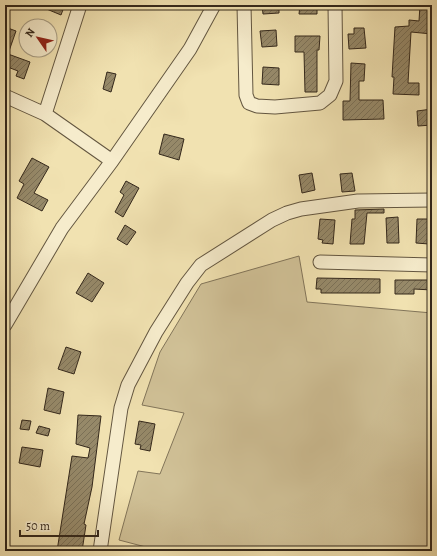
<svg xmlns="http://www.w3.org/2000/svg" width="437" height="556" viewBox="0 0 437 556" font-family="Alegreya,serif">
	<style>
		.grass { fill: #d1c298; stroke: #82755a }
		.building { fill: url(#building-hatch); stroke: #34281b }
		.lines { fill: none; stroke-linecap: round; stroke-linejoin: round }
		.minor-casing { stroke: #635640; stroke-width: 15 }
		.minor { stroke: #f6eccc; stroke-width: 13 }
	</style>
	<defs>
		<pattern id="building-hatch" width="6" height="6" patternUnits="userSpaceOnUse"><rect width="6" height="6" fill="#968969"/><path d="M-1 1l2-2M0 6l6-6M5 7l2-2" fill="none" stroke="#7b7056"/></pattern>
	</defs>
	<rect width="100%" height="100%" fill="#f1e2b1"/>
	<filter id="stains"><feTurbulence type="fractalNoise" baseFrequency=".005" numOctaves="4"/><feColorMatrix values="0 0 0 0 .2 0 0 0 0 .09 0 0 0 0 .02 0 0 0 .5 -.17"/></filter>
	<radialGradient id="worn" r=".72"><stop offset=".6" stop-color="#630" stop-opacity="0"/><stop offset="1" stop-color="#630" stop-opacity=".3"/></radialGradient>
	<path class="grass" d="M299 256 307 302 432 313V551H161L119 540 138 471 160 474 184 413 142 405 160 352 201 284Z"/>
	<path class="building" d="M37 5H60L64 7 61 15Z
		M262 5H279V13L263 14Z
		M300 5H317V14H299Z
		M420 5H432V34L411 32 408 83H419V95L393 94 394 77H392L395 27 409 26V20L419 21Z
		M5 27 16 31 8 54 30 62 24 79 16 76 18 71 5 66Z
		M354 28H364L366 48 349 49 348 34H354Z
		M276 30 277 46 262 47 260 31Z
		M295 36H320L319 50H317V92H305L304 52H295Z
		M351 63 365 64 364 81H359V100H383L384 119 343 120V101H350Z
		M263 67 279 68V85L262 84Z
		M107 72 116 74 111 92 103 89Z
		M432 109V125L418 126 417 111Z
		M164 134 184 139 179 160 159 154Z
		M32 158 49 167 34 193 48 200 42 211 17 198 24 184 19 181Z
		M312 173 315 190 302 193 299 175Z
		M352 173 355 191 342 192 340 174Z
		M126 181 139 188 123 217 115 212 124 195 120 192Z
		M384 209V213H367L364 244H350L352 219H355V210Z
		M398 217 399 243H387L386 218Z
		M320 219 335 220 333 244 322 243 323 240 318 239Z
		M417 219H430L429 244 416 243Z
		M125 225 136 232 127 245 117 239Z
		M88 273 104 283 92 302 76 293Z
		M317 278 380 279V293H321V289H316Z
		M395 280H432V290L414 289V294H395Z
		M66 347 81 352 74 374 58 369Z
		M48 388 64 392 60 414 44 410Z
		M78 415 101 416 92 487 84 524 86 525 82 551H57L72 456 88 458 90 448 76 444Z
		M22 420 31 421 29 430 20 429Z
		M139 421 155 424 150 451 140 449 141 445 135 444Z
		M39 426 50 429 48 436 36 433Z
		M22 447 43 450 40 467 19 463Z"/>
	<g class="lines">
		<g class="minor-casing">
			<path id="minor" d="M244 5 246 95 249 103 257 106 275 107 320 103 330 95 336 81 335 5
				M5 96 45 114 112 161
				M45 114 80 5
				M320 262 432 265
				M5 325 62 228 112 161 190 49 214 5
				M100 551 121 408 128 385 156 332 187 283 201 265 272 220 287 213 301 209 358 201 432 200"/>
		</g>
		<use href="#minor" class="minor"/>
	</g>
	<rect width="437" height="556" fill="none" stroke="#f1e2b1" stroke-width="20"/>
	<rect x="6" y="6" width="425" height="544" fill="none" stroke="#34281b" stroke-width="2"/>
	<rect x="10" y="10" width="417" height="536" fill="none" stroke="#34281b"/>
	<g transform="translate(38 38) rotate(304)"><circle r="19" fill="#f6eccc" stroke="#a89e85"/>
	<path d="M0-3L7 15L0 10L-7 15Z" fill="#8f2418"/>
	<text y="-6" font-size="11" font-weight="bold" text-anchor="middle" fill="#34281b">N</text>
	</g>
	<path d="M20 530v6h78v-6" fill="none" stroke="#34281b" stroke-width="2"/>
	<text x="26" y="530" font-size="12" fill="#34281b" stroke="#f6eccc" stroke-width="3" paint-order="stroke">50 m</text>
	<rect width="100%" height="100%" filter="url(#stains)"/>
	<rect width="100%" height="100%" fill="url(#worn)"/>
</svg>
